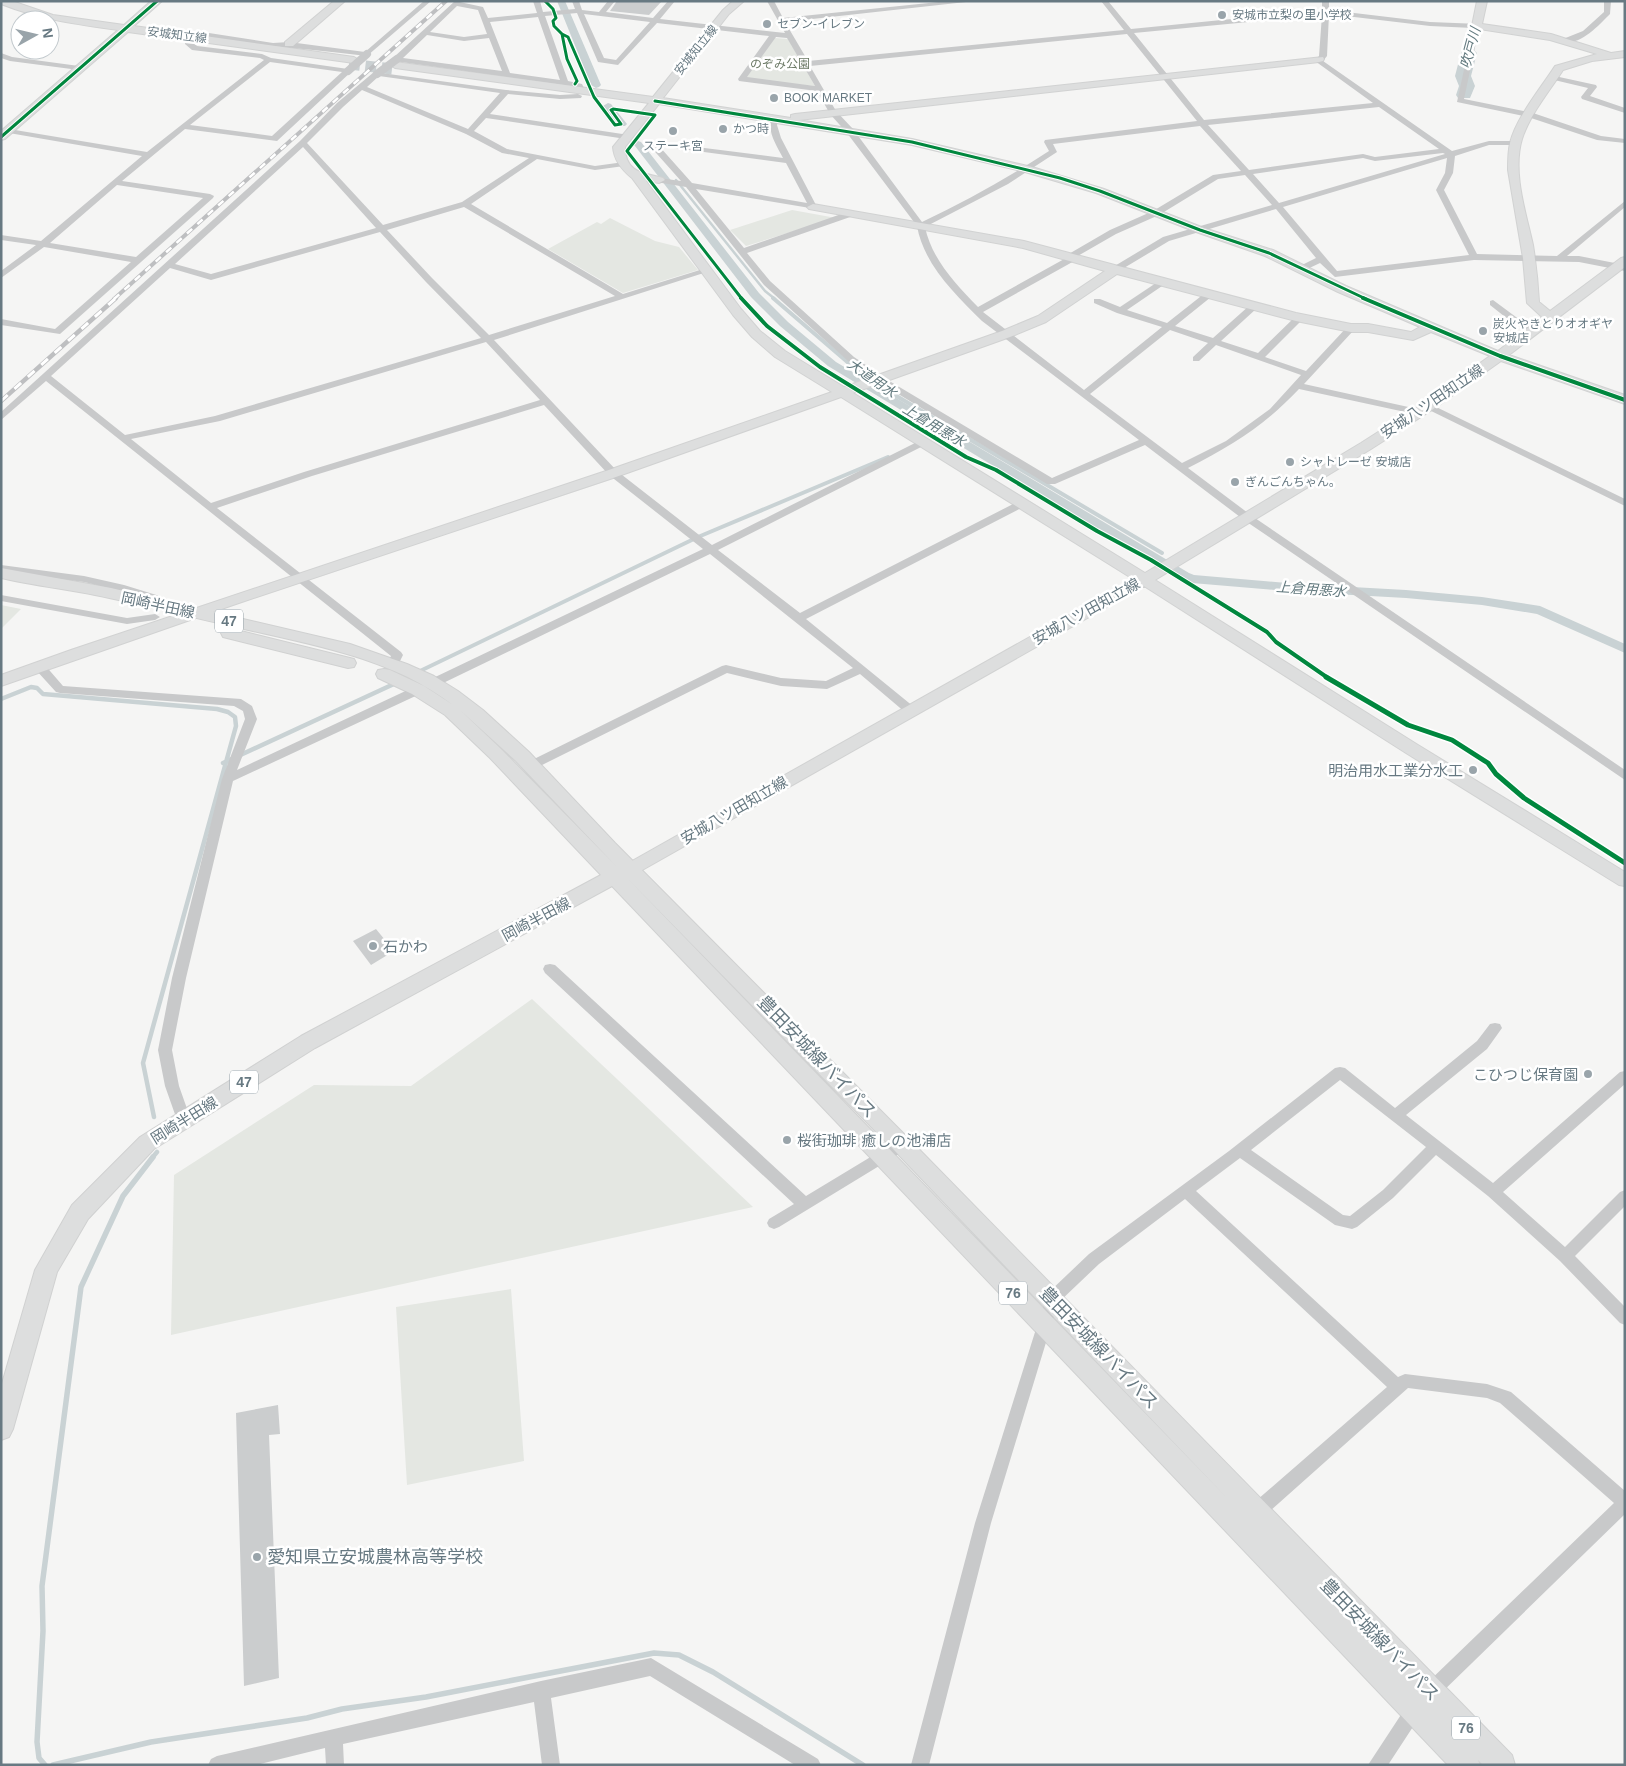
<svg xmlns="http://www.w3.org/2000/svg" width="1626" height="1766" viewBox="0 0 1626 1766" font-family="Arial,'Noto Sans JP',sans-serif">
	<style>
		.green { fill: #e4e7e2 }
		.lines { fill: none; stroke-linecap: round; stroke-linejoin: round }
		.stream-far3 { stroke: #c9d2d4; stroke-width: 2.5 }
		.stream-far2 { stroke: #c9d2d4; stroke-width: 4 }
		.stream-far1 { stroke: #c9d2d4; stroke-width: 4.5 }
		.stream { stroke: #c9d2d4; stroke-width: 5.5 }
		.canal { fill: #c9d2d4; fill-rule: evenodd }
		.river { fill: #c9d2d4; fill-rule: evenodd }
		.building { fill: #cbcdce }
		.secondary-tunnel { stroke: #cad0d2; stroke-width: 11; stroke-dasharray: 11 5.5; stroke-linecap: butt }
		.secondary-casing { stroke: #d1d2d2; stroke-width: 2 }
		.primary-casing { stroke: #d0d1d1; stroke-width: 2 }
		.street { fill: #c8c9ca; fill-rule: evenodd }
		.secondary { fill: #dddede; fill-rule: evenodd }
		.primary { fill: #dddede; fill-rule: evenodd }
		.rail-far1-casing { stroke: #bebfc1; stroke-width: 4 }
		.rail-casing { stroke: #bebfc1; stroke-width: 4.5 }
		.rail-far1 { stroke: #fff; stroke-width: 2.5; stroke-dasharray: 7; stroke-linecap: butt }
		.rail { stroke: #fff; stroke-width: 3; stroke-dasharray: 9; stroke-linecap: butt }
		.street-bridge { stroke: #c8c9ca; stroke-width: 8 }
		.cycleway-far2-casing { stroke: #fff; stroke-width: 5 }
		.cycleway-far1-casing { stroke: #fff; stroke-width: 6 }
		.cycleway-casing { stroke: #fff; stroke-width: 8 }
		.cycleway-far2 { stroke: #00873e; stroke-width: 3 }
		.cycleway-far1 { stroke: #00873e; stroke-width: 4 }
		.cycleway { stroke: #00873e; stroke-width: 5 }
		.poi-dot { fill: #99a4aa; stroke: #fff; stroke-width: 2 }
		.labels { text-anchor: middle; dominant-baseline: central; stroke-width: 5; stroke-linejoin: round; paint-order: stroke }
		.far-poi-label { font-size: 12px; fill: #677982; stroke: #fff; text-anchor: start }
		.far-street-label { font-size: 12px; fill: #677982; stroke: #fff }
		.far-park-label { font-size: 12px; fill: #6c7a66; stroke: #fff }
		.far-water-label { font-size: 14px; font-style: italic; fill: #637a7f; stroke: #fff }
		.shield { fill: #fff; stroke: #95a1a8; stroke-width: 1 }
		.shield-label { font-size: 14px; font-weight: bold; fill: #677982 }
		.street-label { font-size: 15px; fill: #677982; stroke: #fff }
		.poi-label { font-size: 15px; fill: #677982; stroke: #fff; text-anchor: end }
		.near-street-label { font-size: 18px; fill: #677982; stroke: #fff }
		.near-poi-label { font-size: 18px; fill: #677982; stroke: #fff; text-anchor: start }
	</style>
	<rect width="100%" height="100%" fill="#f5f5f4"/>
	<path class="green" d="M775 38 788 39 815 86 749 79 746 76Z
		M792 210 836 218 746 246 730 230Z
		M610 218 655 241 679 247 698 270 623 293 548 249 597 222 601 224Z
		M1 605 21 609 1 629Z
		M532 999 753 1207 171 1335 174 1175 314 1085 411 1086Z
		M511 1289 524 1461 407 1485 396 1307Z"/>
	<g class="lines">
		<path class="stream-far3" d="M676 180 765 291 775 299"/>
		<path class="stream-far2" d="M773 298 866 378 1162 553
			M418 672 698 537 888 457"/>
		<path class="stream-far1" d="M1 699 31 687 37 688 43 694 217 709 228 712 235 717 236 726 143 1063 154 1117
			M223 763 396 683
			M152 1158 157 1152"/>
		<path class="stream" d="M45 1765 39 1758 37 1742 43 1631 42 1586 81 1287 123 1196 153 1157
			M53 1765 151 1742 307 1718 342 1709 426 1697 654 1653 679 1655 713 1672 863 1765"/>
		<path class="canal" d="M557 1H565L601 85 599 87 596 88 591 85Z
			M608 103 611 104 627 124 625 126H619L605 108 603 106Z
			M638 141 641 142 759 293 788 322 836 362 1189 573 1194 575 1298 584 1406 590 1482 597 1540 606 1625 644V653L1537 614 1482 605 1406 598 1298 592 1192 583 1181 579 828 366 780 326 751 297 635 146 633 144Z"/>
		<path class="river" d="M1469 48 1474 50 1477 53 1471 76 1475 86 1470 98H1458L1456 95 1459 86 1455 76 1461 53 1464 50Z"/>
	</g>
	<path class="building" d="M617 1H662L649 15 610 11Z
		M376 929 394 951 371 965 353 941Z
		M278 1405 280 1434 269 1435 279 1678 244 1686 236 1413Z"/>
	<g class="lines">
		<path class="secondary-tunnel" d="M349 64 392 69"/>
		<g class="secondary-casing">
			<path id="secondary" d="M1 1H12L53 15 124 25 151 1H162L134 26 354 57 359 60 354 63 128 32 5 139 1 140V131L118 30C75 24 42 20 1 4Z
				M334 1H345L293 46H285V42Z
				M733 1H744L729 14 663 98 791 118V115L795 114 1323 57 1324 59 1323 61 1319 62 799 120 912 139 1032 167 1104 189 1204 228 1273 250 1346 286 1498 351 1542 317 1527 303 1523 258 1508 170C1508 161 1508 152 1510 143 1516 118 1541 88 1555 66L1597 54 1550 40 1473 28 1472 26 1477 1H1487L1482 24 1551 34 1611 53 1625 51V57L1592 61 1563 70C1549 92 1530 114 1522 139 1512 172 1526 213 1533 245 1536 264 1538 283 1539 302L1550 311 1621 258 1625 257V267L1509 355 1625 395V404L1501 361 1432 410 1371 449 1155 580 1418 745 1625 872V886L1619 885 1406 753 1144 586 637 873 631 875 625 873 622 869 625 865 1133 579 841 397 613 478 233 605 1 686V675L71 650 603 472 832 392 775 357 752 337 733 315 632 178C622 170 614 161 613 147L649 103 395 68 390 65 395 62 653 97 723 10ZM659 104 912 145 1025 172 1096 193 1196 232 1265 256 1338 292 1420 327 1411 332 1368 324H1351L1296 313 1024 241 813 204 807 207 809 209 1023 248 1105 271 1038 316 1002 331 844 387 785 351 760 331 741 309 646 181 659 183 665 180 663 178C644 173 625 173 625 147ZM1117 274 1296 321 1351 332H1368L1413 340 1431 332 1490 356 1422 404 1361 443 1145 573 853 393 1010 337 1046 322Z"/>
		</g>
		<g class="primary-casing">
			<path id="primary" d="M1 568 111 588 350 644 407 664 434 676 458 691 483 710 529 752 615 843 909 1139 1512 1755 1515 1765H1483L1478 1760 1480 1765H1448L612 886 315 1048 154 1149 88 1219 57 1272 13 1429 9 1437 1 1440V1387L35 1270 72 1205 140 1137 301 1036 601 875 490 758 445 715 412 694 378 678 376 674 378 670 384 669 390 670 424 686 453 705C394 659 315 645 244 629 194 618 145 605 95 595 64 589 32 585 1 578ZM460 710 516 761 617 867 502 750ZM627 878 895 1151 1230 1501Z
				M229 628 354 659 356 663 354 667 348 668 223 637 221 633 223 629Z"/>
		</g>
		<path class="street" d="M424 1H431L367 56C318 50 269 47 220 39 212 38 195 40 190 37L209 33 273 43 289 42 365 52Z
			M455 1 483 7 488 18 537 13 533 1H540L543 12 575 9 572 1H579L582 10 599 12 608 1H615L606 12 653 18 668 1H675L660 19 785 33 767 1H774L783 18 948 1H975L785 22 808 61 1124 30 1101 1H1108L1131 29 1322 10V1H1329V10L1430 22 1480 24 1464 99 1533 113 1601 136 1625 139V143L1597 140 1528 117 1457 102 1473 28 1430 26 1329 14 1327 56 1323 61 1452 151 1489 141H1518V145H1489L1455 156 1453 173 1444 190 1477 254 1557 256 1625 201V207L1567 256H1579L1625 265V271L1579 262 1474 260 1335 277 1320 263 1301 272 1298 271V267L1316 258 1276 209 1169 241 1119 271H1113V267L1163 237 1272 205 1245 175 1218 179 1159 215 1116 234 1076 257V260L983 312 1084 390 1162 327 1117 313 1094 303V299H1100L1120 307 1162 279 1166 282 1165 284 1127 310 1167 323 1205 293H1211V297L1175 326 1213 338 1250 305H1256V309L1221 341 1258 353 1297 315H1303V319L1265 357 1306 371 1348 326H1354V330L1304 384 1422 410V414L1419 415 1299 389C1264 426 1233 445 1188 468L1252 516 1625 770V780L1244 520 1145 445 1055 484H1047L885 386 848 361 764 285 686 187 656 182 655 180 659 178 681 181 649 145V141L783 158C777 146 766 131 772 117H778L777 125 781 138 817 207 816 209 696 189 744 248 847 212H853V216L747 253 770 281 854 357 891 382 1052 478 1139 440 982 321C955 294 924 265 917 226L847 133 830 114 817 91 739 81 738 79 769 36 657 23 618 65 598 62 577 13 545 16 568 81 582 84 585 90 581 92 573 86 394 61V57ZM457 6 478 10 487 34 464 37 430 32ZM584 14 650 22 616 60 604 58ZM1322 15 1319 56 1315 61 1373 103 1204 120 1134 33ZM538 17 560 80 510 73 490 22ZM1127 34 1197 121 1045 140 1044 142 1049 151C1008 178 966 201 922 222L853 129 836 111 810 66ZM427 35 464 41 489 38 502 71 403 58ZM776 37 787 38 815 86 747 77ZM1379 107 1439 149 1375 157 1363 154 1249 170 1208 125ZM1200 126 1241 171 1213 175 1153 211 1110 230 1067 255 1066 258 978 307C956 284 932 260 925 227L1008 184 1057 152 1053 144ZM659 146 786 163 807 203 692 183ZM1443 153 1445 154 1279 203 1253 174 1363 158 1375 161ZM1447 158 1445 173 1436 190 1469 255 1337 271 1283 207ZM1170 330 1208 343 1193 357V361H1199L1216 345 1301 375 1270 409 1226 441 1182 463 1090 394Z
			M1604 1H1611L1610 14C1598 26 1582 44 1563 43V39L1583 31 1604 12Z
			M185 40H191L197 46 262 54 271 58 348 69 352 71 277 141 185 129 122 181 210 194 214 196 213 198 60 334 1 325V319L55 329 131 262 44 247 1 278V271L36 245 1 240V235L41 241 142 156 9 133 5 131 9 129 147 152 264 60 260 58 192 50 185 44ZM270 62 342 72 272 136 190 125ZM117 185 203 198 136 257 50 243Z
			M1 53 12 57 79 66 83 68 79 70 10 61 1 58Z
			M374 72 506 90 560 95 578 94 582 96 581 98 560 99 508 94 490 114 629 135V139H626L486 118 474 131 507 149 595 166 624 162 628 164 624 166 595 170 537 159 471 204 623 294 703 269 710 271 494 340 617 471 712 545 919 441H925V445L718 550 800 613 1019 501H1027V505L806 619 914 707 916 710 914 713H906L860 674 827 689 781 686 727 673 536 768H528L526 765 528 762 722 666 726 665 781 678 826 681 853 668 710 554 437 686H429L427 683 429 680 703 549 609 475 544 405 312 476 217 508 401 652 403 655 397 667 393 668 387 664 391 656 46 381 1 420V412L300 141 337 103ZM379 76 500 93 468 129 367 87ZM362 90 466 134 502 153 529 158 462 202 383 225 307 143 343 107ZM303 147 376 228 211 274 175 264ZM464 207 615 296 489 335 432 278 387 230ZM380 232 426 282 481 338 215 416 125 435 51 376 170 268 211 280ZM486 342 540 400 304 472 211 503 131 439 220 421Z
			M1550 75 1596 85 1597 87 1590 96 1625 108V113L1582 99 1581 97 1588 88 1550 79Z
			M1493 300 1520 320 1539 330 1534 333 1514 324 1490 305V301Z
			M1428 403 1625 499V506L1425 408V404Z
			M1 565 84 576 124 585 166 598 172 607 171 609H163L158 602 122 591 84 582 1 571Z
			M1 595 127 618 155 614 160 617 155 620 127 624 1 601Z
			M40 663 44 664 63 686 241 699 252 706 257 719 237 770 414 687H422L424 690 422 693 233 781 186 978 172 1050 179 1086 191 1120 189 1124 184 1126 179 1124 177 1120 165 1086 158 1050 172 978 222 779 245 719 243 711 234 706 60 693 56 692 36 670 34 667Z
			M550 964 555 965 806 1196 897 1141 902 1139 907 1141 909 1145 907 1149 779 1227 774 1229 769 1227 767 1223 769 1219 794 1204 545 973 543 969 545 965Z
			M1495 1023 1500 1024 1502 1028 1487 1049 1406 1115 1493 1183 1620 1072 1625 1071V1084L1503 1192 1565 1247 1620 1192 1625 1190V1206L1575 1256 1625 1307V1325L1620 1323 1560 1261 1488 1196 1436 1155 1393 1198 1357 1227 1352 1229 1335 1225 1240 1158 1196 1191 1398 1377 1405 1374 1487 1384 1511 1392 1625 1491V1514L1436 1698 1430 1701 1424 1698 1421 1692 1424 1686 1614 1503 1500 1403 1487 1398 1408 1388 1262 1518 1256 1520 1250 1518 1248 1512 1250 1506 1387 1387 1185 1199 1099 1264 1058 1303 991 1523 929 1765H911L975 1523 1047 1294 1089 1254 1229 1151 1335 1068 1340 1067 1345 1068 1395 1108 1477 1041 1490 1024ZM1340 1080 1426 1147 1383 1190 1350 1216 1343 1215 1251 1150Z
			M651 1658 818 1759 821 1765H795L650 1676 551 1698 560 1765H542L534 1702 343 1744 344 1765H326L325 1748 256 1765H208L211 1759 217 1756 541 1681Z
			M1416 1698 1422 1701 1425 1707 1422 1713 1388 1765H1368L1410 1701Z"/>
		<use href="#secondary" class="secondary"/>
		<use href="#primary" class="primary"/>
		<g class="rail-far1-casing">
			<path id="rail-far1" d="M114 299 446 1"/>
		</g>
		<g class="rail-casing">
			<path id="rail" d="M1 401 116 298"/>
		</g>
		<use href="#rail-far1" class="rail-far1"/>
		<use href="#rail" class="rail"/>
		<path class="street-bridge" d="M348 71 367 54
			M377 74 397 59"/>
		<g class="cycleway-far2-casing">
			<path id="cycleway-far2" d="M545 1 553 9 556 18 553 21 554 26 562 34 567 59 577 81 575 84
				M562 34 568 37 594 97 615 125 621 124 611 110 613 109 655 115 627 151 742 299
				M655 101 912 142 1060 178 1100 191 1200 230 1269 253 1366 299
				M1 137 157 1"/>
		</g>
		<g class="cycleway-far1-casing">
			<path id="cycleway-far1" d="M741 298 767 326 820 367 966 457 996 470 1097 531 1151 560 1267 632 1276 642 1328 678
				M1363 298 1500 356 1625 400"/>
		</g>
		<g class="cycleway-casing">
			<path id="cycleway" d="M1326 677 1408 725 1452 740 1488 763 1496 774 1524 798 1625 863"/>
		</g>
		<use href="#cycleway-far2" class="cycleway-far2"/>
		<use href="#cycleway-far1" class="cycleway-far1"/>
		<use href="#cycleway" class="cycleway"/>
	</g>
	<g class="poi-dot">
		<circle cx="1222" cy="15" r="5"/>
		<circle cx="767" cy="24" r="5"/>
		<circle cx="774" cy="98" r="5"/>
		<circle cx="723" cy="129" r="5"/>
		<circle cx="673" cy="131" r="5"/>
		<circle cx="1483" cy="331" r="5"/>
		<circle cx="1290" cy="462" r="5"/>
		<circle cx="1235" cy="482" r="5"/>
		<circle cx="1473" cy="770" r="5"/>
		<circle cx="373" cy="946" r="5"/>
		<circle cx="1588" cy="1074" r="5"/>
		<circle cx="787" cy="1140" r="5"/>
		<circle cx="257" cy="1557" r="5"/>
	</g>
	<g class="labels">
		<g class="far-poi-label">
			<text x="1232" y="15">安城市立梨の里小学校</text>
			<text x="777" y="24">セブン-イレブン</text>
			<text x="784" y="98">BOOK MARKET</text>
			<text x="733" y="129">かつ時</text>
			<text x="673" y="146" text-anchor="middle">ステーキ宮</text>
			<text x="1493" y="324">炭火やきとりオオギヤ<tspan x="1493" dy="14">安城店</tspan></text>
			<text x="1300" y="462">シャトレーゼ 安城店</text>
			<text x="1245" y="482">ぎんごんちゃん。</text>
		</g>
		<g class="far-street-label">
			<text transform="translate(177 35) rotate(7)">安城知立線</text>
			<text transform="translate(696 50) rotate(-51)">安城知立線</text>
		</g>
		<g class="far-park-label">
			<text x="780" y="64">のぞみ公園</text>
		</g>
		<g class="far-water-label">
			<text transform="translate(1470 48) rotate(-75)">吹戸川</text>
			<text transform="translate(872 378) rotate(35)">大道用水</text>
			<text transform="translate(934 425) rotate(31)">上倉用悪水</text>
			<text transform="translate(1311 589) rotate(4)">上倉用悪水</text>
		</g>
		<g class="shield">
			<rect x="215" y="609.5" width="28" height="23" rx="4"/>
			<rect x="230" y="1070.5" width="28" height="23" rx="4"/>
			<rect x="999" y="1281.5" width="28" height="23" rx="4"/>
			<rect x="1452" y="1716.5" width="28" height="23" rx="4"/>
		</g>
		<g class="shield-label">
			<text x="229" y="621">47</text>
			<text x="244" y="1082">47</text>
			<text x="1013" y="1293">76</text>
			<text x="1466" y="1728">76</text>
		</g>
		<g class="street-label">
			<text transform="translate(1432 401) rotate(-34)">安城八ツ田知立線</text>
			<text transform="translate(158 605) rotate(12)">岡崎半田線</text>
			<text transform="translate(1086 611) rotate(-29)">安城八ツ田知立線</text>
			<text transform="translate(734 810) rotate(-30)">安城八ツ田知立線</text>
			<text transform="translate(536 919) rotate(-28)">岡崎半田線</text>
			<text transform="translate(184 1120) rotate(-32)">岡崎半田線</text>
		</g>
		<g class="poi-label">
			<text x="1463" y="770">明治用水工業分水工</text>
			<text x="383" y="946" text-anchor="start">石かわ</text>
			<text x="1578" y="1074">こひつじ保育園</text>
			<text x="797" y="1140" text-anchor="start">桜街珈琲 癒しの池浦店</text>
		</g>
		<g class="near-street-label">
			<text transform="translate(817 1057) rotate(46)">豊田安城線バイパス</text>
			<text transform="translate(1099 1348) rotate(46)">豊田安城線バイパス</text>
			<text transform="translate(1380 1640) rotate(46)">豊田安城線バイパス</text>
		</g>
		<g class="near-poi-label">
			<text x="267" y="1557">愛知県立安城農林高等学校</text>
		</g>
	</g>
	<rect width="1626" height="1766" fill="none" stroke="#677982" stroke-width="5"/>
	<g transform="translate(35 35) rotate(82)"><circle r="24" fill="#ffffff" stroke="#c2c9cd"/>
	<path d="M0-4L9 19L0 12L-9 19Z" fill="#99a4aa"/>
	<text y="-8" font-size="14" font-weight="bold" text-anchor="middle" fill="#677982">N</text>
	</g>
</svg>
